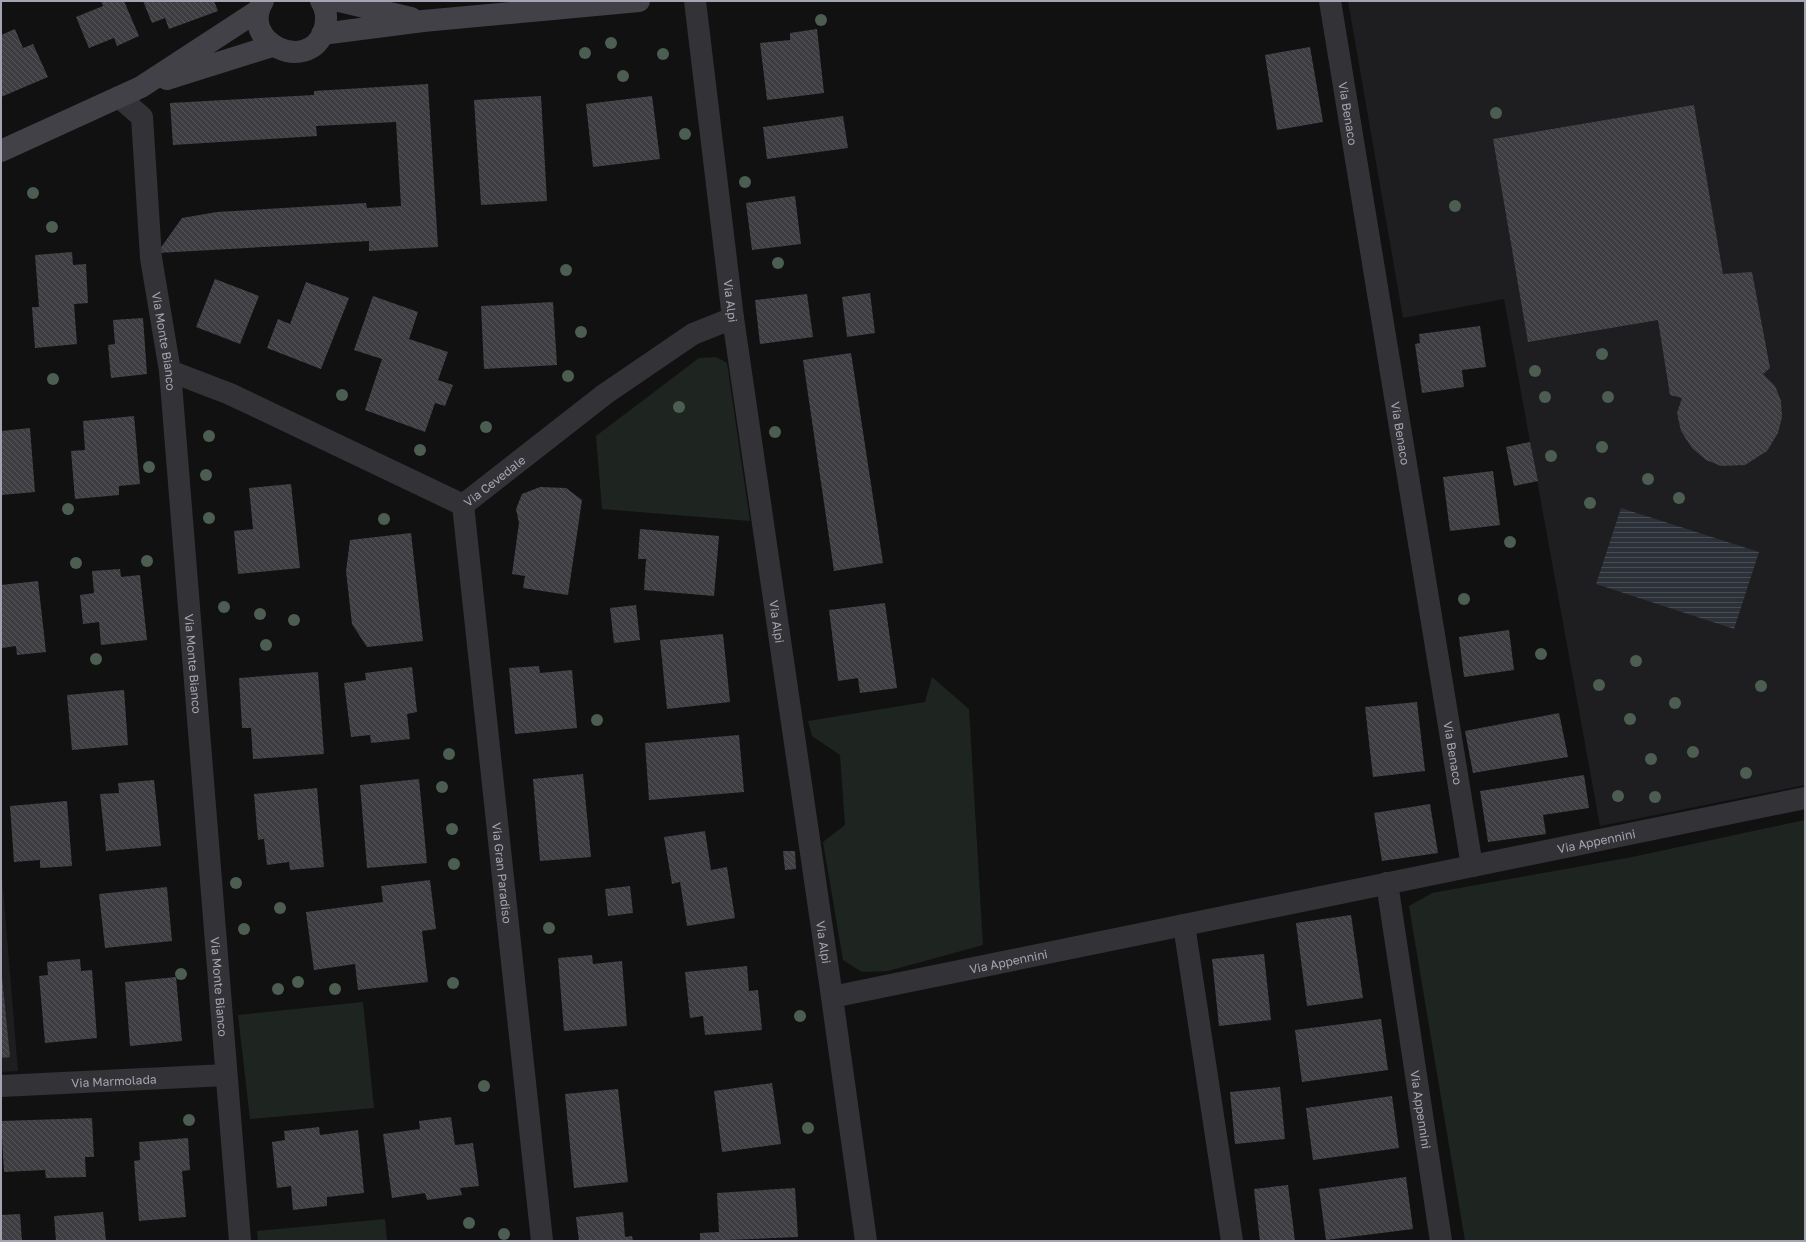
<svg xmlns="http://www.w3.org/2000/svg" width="1806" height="1242" viewBox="0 0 1806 1242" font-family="'Golos Text',sans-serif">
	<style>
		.built { fill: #1e1d1f }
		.grass { fill: #1e2520 }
		.water { fill: url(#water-rules) }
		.building { fill: url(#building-back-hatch) }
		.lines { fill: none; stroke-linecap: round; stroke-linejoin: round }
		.street { stroke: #333337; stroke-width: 22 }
		.secondary { stroke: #414147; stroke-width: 22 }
		.tree { fill: #4c5d51 }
		.labels { text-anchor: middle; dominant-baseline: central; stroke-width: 3; stroke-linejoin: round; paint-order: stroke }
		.street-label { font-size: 12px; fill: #a4a5b2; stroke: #0d0c0d }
	</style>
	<defs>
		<pattern id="water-rules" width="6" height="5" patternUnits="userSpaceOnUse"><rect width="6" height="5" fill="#2c3139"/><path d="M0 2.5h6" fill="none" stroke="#484c53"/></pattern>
		<pattern id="building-back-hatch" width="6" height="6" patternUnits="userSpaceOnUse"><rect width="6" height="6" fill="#3e3e42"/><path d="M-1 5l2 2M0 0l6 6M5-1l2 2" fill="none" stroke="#57575b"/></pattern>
	</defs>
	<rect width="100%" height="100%" fill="#111112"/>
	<path class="built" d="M1348 1H1805V785L1600 826 1504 299 1403 318Z
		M1 864 18 1071 1 1072Z"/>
	<path class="grass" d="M716 357 727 363 750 521 602 509 596 436 699 358Z
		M932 677 969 709 983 945 888 971 862 972 843 960 823 842 845 825 840 755 812 736 808 721 925 702Z
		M1805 820V1241H1465L1409 906 1432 893 1632 857Z
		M363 1002 374 1108 250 1119 238 1015Z
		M385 1219 387 1241H258L257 1231Z"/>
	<path class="water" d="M1621 508 1759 552 1734 629 1596 584Z"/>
	<path class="building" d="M101 1H124L139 36 117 46 114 38 89 48 76 17 103 6Z
		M143 1H214L218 11 169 29 165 18 152 23Z
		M15 29 23 48 33 44 48 77 1 97V35Z
		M817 29 824 93 767 100 760 43 790 40V33Z
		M1310 47 1323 122 1277 130 1265 55Z
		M428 84 438 247 369 251V241L157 253 182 218 217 212 366 203 367 208 401 206 396 122 316 126 317 136 173 145 170 103 314 95V91Z
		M541 96 547 201 481 205 474 100Z
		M652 96 660 159 593 167 586 104Z
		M1694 105 1723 274 1752 272 1770 368 1763 374 1775 386 1781 401 1782 417 1778 433 1767 451 1745 465 1721 466 1706 460 1692 448 1681 431 1677 413 1682 398 1670 395 1658 320 1528 342 1493 139Z
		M843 116 848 148 767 159 763 127Z
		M795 196 801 244 752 250 746 203Z
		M72 252 73 265 86 264 88 303 74 304 77 344 35 348 32 307H39L35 255Z
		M215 279 259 296 240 344 196 327Z
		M306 282 349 298 321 369 267 348 278 319 290 324Z
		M870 293 875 333 847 337 842 297Z
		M807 294 813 337 760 344 755 300Z
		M373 296 418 312 409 339 448 352 438 380 453 385 445 406 435 403 425 432 365 410 382 359 354 350Z
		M553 302 557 365 484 369 481 306Z
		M143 318 147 374 111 378 108 345 115 344 113 320Z
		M1480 326 1486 367 1462 370 1464 387 1422 393 1415 344 1420 343 1419 334Z
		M851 353 883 563 834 571 803 360Z
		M134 416 140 484 119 486V495L75 499 71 451 85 450 83 421Z
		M30 428 35 492 1 495V431Z
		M1530 442 1538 481 1514 486 1506 447Z
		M1493 471 1500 525 1450 531 1443 477Z
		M291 484 300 568 238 574 234 531 253 529 249 488Z
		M540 487 566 488 582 500 568 595 523 588 525 576 512 574 519 523 516 509 522 494Z
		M640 529 719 536 714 596 644 590 646 559H638Z
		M411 533 423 641 367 647 352 624 346 571 350 540Z
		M120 569 121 577 140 575 147 640 101 645 99 622 83 624 80 595 94 593 92 571Z
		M38 581 46 652 17 655 16 646 2 648 1 585Z
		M885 603 897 688 860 693 858 678 838 681 829 610Z
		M636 605 640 640 614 643 610 608Z
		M1509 630 1514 670 1464 677 1459 637Z
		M723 634 730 702 667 709 660 640Z
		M539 666 540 673 572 670 577 728 515 734 509 668Z
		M412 667 417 712 407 714 410 739 371 743 370 735 351 737 344 683 366 680 365 673Z
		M318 672 324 754 253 759 251 728H242L239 678Z
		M124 690 128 745 72 750 67 695Z
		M1417 702 1425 771 1373 777 1365 707Z
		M1559 713 1568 757 1473 773 1465 731Z
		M739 735 744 792 649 800 645 743Z
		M583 774 591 857 540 861 533 779Z
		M1584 775 1589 808 1543 815 1546 834 1488 842 1480 791Z
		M419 779 427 863 367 868 360 785Z
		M154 780 161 846 106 851 100 794 119 793 118 783Z
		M317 788 324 867 290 870 289 862 267 865 264 839 258 840 254 794Z
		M67 801 72 866 40 868V860L14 862 10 806Z
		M1430 804 1438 853 1382 861 1374 813Z
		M705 831 711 870 727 867 735 918 687 926 680 882 672 884 664 837Z
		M783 851H795L796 869 785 870Z
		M430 880 436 929 422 931 428 982 358 990 355 964 314 970 306 912 383 902 381 886Z
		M630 886 633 913 608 916 605 889Z
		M167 887 172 941 105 948 99 894Z
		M1351 915 1363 998 1307 1006 1296 923Z
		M1264 954 1271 1020 1219 1026 1212 959Z
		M592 955 593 964 622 961 627 1026 564 1031 558 958Z
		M80 959 81 971 92 970 97 1038 45 1043 39 976 48 975 47 962Z
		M747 966 749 991 758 990 762 1030 705 1035 703 1016 690 1018 685 972Z
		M1 967 10 1057 1 1058Z
		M176 977 182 1041 130 1046 125 982Z
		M1381 1019 1388 1070 1302 1082 1295 1030Z
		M772 1083 781 1144 722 1152 714 1091Z
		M1280 1087 1285 1139 1235 1144 1230 1092Z
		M618 1089 628 1182 574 1188 565 1094Z
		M1392 1096 1399 1148 1313 1160 1306 1108Z
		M451 1117 455 1145 473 1143 479 1186 460 1188 462 1195 427 1200 425 1193 392 1198 383 1134 420 1129 419 1121Z
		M92 1118 94 1157H85L86 1177 46 1178 45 1170 4 1172 1 1121Z
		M319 1127 320 1135 358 1130 364 1193 327 1197V1206L293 1210 291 1186 277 1188 272 1142 285 1140 284 1131Z
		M188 1138 190 1170 182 1171 186 1217 139 1221 134 1161 140 1160 139 1142Z
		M1406 1177 1413 1229 1326 1240 1319 1189Z
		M1288 1185 1295 1241H1260L1254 1189Z
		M795 1188 798 1237 700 1241V1233L719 1232 717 1193Z
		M103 1212 106 1241H56L54 1216Z
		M623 1212 625 1237 632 1236 633 1241H579L576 1217Z
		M20 1214 22 1241H1V1215Z"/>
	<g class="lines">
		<g class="street">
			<path id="s1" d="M695 1 733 318 832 997 866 1241"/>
			<path id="s2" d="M1330 1 1472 866"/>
			<path id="s3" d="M119 97 142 117 151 258 170 371 240 1241"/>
			<path id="s4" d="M170 371 230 394 463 505 605 394 693 334 733 318"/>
			<path id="s5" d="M463 505 542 1241"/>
			<path id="s6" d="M1387 883 1441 1241"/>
			<path d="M1184 925 1232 1241"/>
			<path id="s7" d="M832 997 1805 798"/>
			<path id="s8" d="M1 1086 226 1075"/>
		</g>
		<path class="secondary" d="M263 1C238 42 308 75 324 31 327 21 327 10 321 1
			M339 1 411 18
			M322 34 423 21 639 1
			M167 79 272 46
			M1 151 141 87 259 10"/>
	</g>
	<g class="tree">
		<circle cx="821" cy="20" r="6"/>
		<circle cx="611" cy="43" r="6"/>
		<circle cx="585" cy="53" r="6"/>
		<circle cx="663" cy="54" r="6"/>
		<circle cx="623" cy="76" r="6"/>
		<circle cx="1496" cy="113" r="6"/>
		<circle cx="685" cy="134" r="6"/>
		<circle cx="745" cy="182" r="6"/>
		<circle cx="33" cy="193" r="6"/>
		<circle cx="1455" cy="206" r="6"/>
		<circle cx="52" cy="227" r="6"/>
		<circle cx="778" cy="263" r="6"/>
		<circle cx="566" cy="270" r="6"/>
		<circle cx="581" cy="332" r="6"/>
		<circle cx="1602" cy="354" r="6"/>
		<circle cx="1535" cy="371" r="6"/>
		<circle cx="568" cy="376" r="6"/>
		<circle cx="53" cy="379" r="6"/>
		<circle cx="342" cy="395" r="6"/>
		<circle cx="1545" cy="397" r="6"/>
		<circle cx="1608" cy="397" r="6"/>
		<circle cx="679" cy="407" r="6"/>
		<circle cx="486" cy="427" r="6"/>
		<circle cx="775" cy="432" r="6"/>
		<circle cx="209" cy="436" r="6"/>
		<circle cx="1602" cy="447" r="6"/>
		<circle cx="420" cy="450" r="6"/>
		<circle cx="1551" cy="456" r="6"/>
		<circle cx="149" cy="467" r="6"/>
		<circle cx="206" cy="475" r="6"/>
		<circle cx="1648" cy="479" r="6"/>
		<circle cx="1679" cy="498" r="6"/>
		<circle cx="1590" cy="503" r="6"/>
		<circle cx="68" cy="509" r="6"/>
		<circle cx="209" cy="518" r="6"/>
		<circle cx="384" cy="519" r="6"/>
		<circle cx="1510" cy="542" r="6"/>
		<circle cx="147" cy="561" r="6"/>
		<circle cx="76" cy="563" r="6"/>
		<circle cx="1464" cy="599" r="6"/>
		<circle cx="224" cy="607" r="6"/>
		<circle cx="260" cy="614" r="6"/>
		<circle cx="294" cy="620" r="6"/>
		<circle cx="266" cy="645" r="6"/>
		<circle cx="1541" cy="654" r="6"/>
		<circle cx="96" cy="659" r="6"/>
		<circle cx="1636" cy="661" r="6"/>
		<circle cx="1599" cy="685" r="6"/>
		<circle cx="1761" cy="686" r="6"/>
		<circle cx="1675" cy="703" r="6"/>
		<circle cx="1630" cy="719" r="6"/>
		<circle cx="597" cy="720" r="6"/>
		<circle cx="1693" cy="752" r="6"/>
		<circle cx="449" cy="754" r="6"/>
		<circle cx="1651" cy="759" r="6"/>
		<circle cx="1746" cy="773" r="6"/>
		<circle cx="442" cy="787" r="6"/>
		<circle cx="1618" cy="796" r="6"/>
		<circle cx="1655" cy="797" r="6"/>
		<circle cx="452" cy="829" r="6"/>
		<circle cx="454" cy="864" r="6"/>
		<circle cx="236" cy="883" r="6"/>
		<circle cx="280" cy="908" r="6"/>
		<circle cx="549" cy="928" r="6"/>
		<circle cx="244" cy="929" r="6"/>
		<circle cx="181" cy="974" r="6"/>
		<circle cx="298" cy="982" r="6"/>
		<circle cx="453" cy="983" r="6"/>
		<circle cx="278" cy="989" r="6"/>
		<circle cx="335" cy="989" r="6"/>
		<circle cx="800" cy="1016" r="6"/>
		<circle cx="484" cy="1086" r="6"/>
		<circle cx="189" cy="1120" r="6"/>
		<circle cx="808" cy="1128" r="6"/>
		<circle cx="469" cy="1223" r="6"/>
		<circle cx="504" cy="1234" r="6"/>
	</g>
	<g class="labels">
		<g class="street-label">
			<text stroke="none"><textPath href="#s2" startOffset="114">Via Benaco</textPath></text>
			<text stroke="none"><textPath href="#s1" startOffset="302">Via Alpi</textPath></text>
			<text stroke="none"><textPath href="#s3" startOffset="256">Via Monte Bianco</textPath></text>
			<text stroke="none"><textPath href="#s2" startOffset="438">Via Benaco</textPath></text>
			<text stroke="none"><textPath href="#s4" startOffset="362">Via Cevedale</textPath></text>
			<text stroke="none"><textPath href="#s1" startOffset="626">Via Alpi</textPath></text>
			<text stroke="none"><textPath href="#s3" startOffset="580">Via Monte Bianco</textPath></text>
			<text stroke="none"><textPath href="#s2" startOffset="762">Via Benaco</textPath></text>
			<text stroke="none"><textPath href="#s7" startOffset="780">Via Appennini</textPath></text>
			<text stroke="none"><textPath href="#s5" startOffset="370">Via Gran Paradiso</textPath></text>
			<text stroke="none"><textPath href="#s1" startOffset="950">Via Alpi</textPath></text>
			<text stroke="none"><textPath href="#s7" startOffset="180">Via Appennini</textPath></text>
			<text stroke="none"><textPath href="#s3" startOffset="904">Via Monte Bianco</textPath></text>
			<text stroke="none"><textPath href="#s8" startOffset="113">Via Marmolada</textPath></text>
			<text stroke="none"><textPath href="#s6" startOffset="229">Via Appennini</textPath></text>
		</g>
	</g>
	<rect width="1806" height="1242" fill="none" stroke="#a4a5b2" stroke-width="4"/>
</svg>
